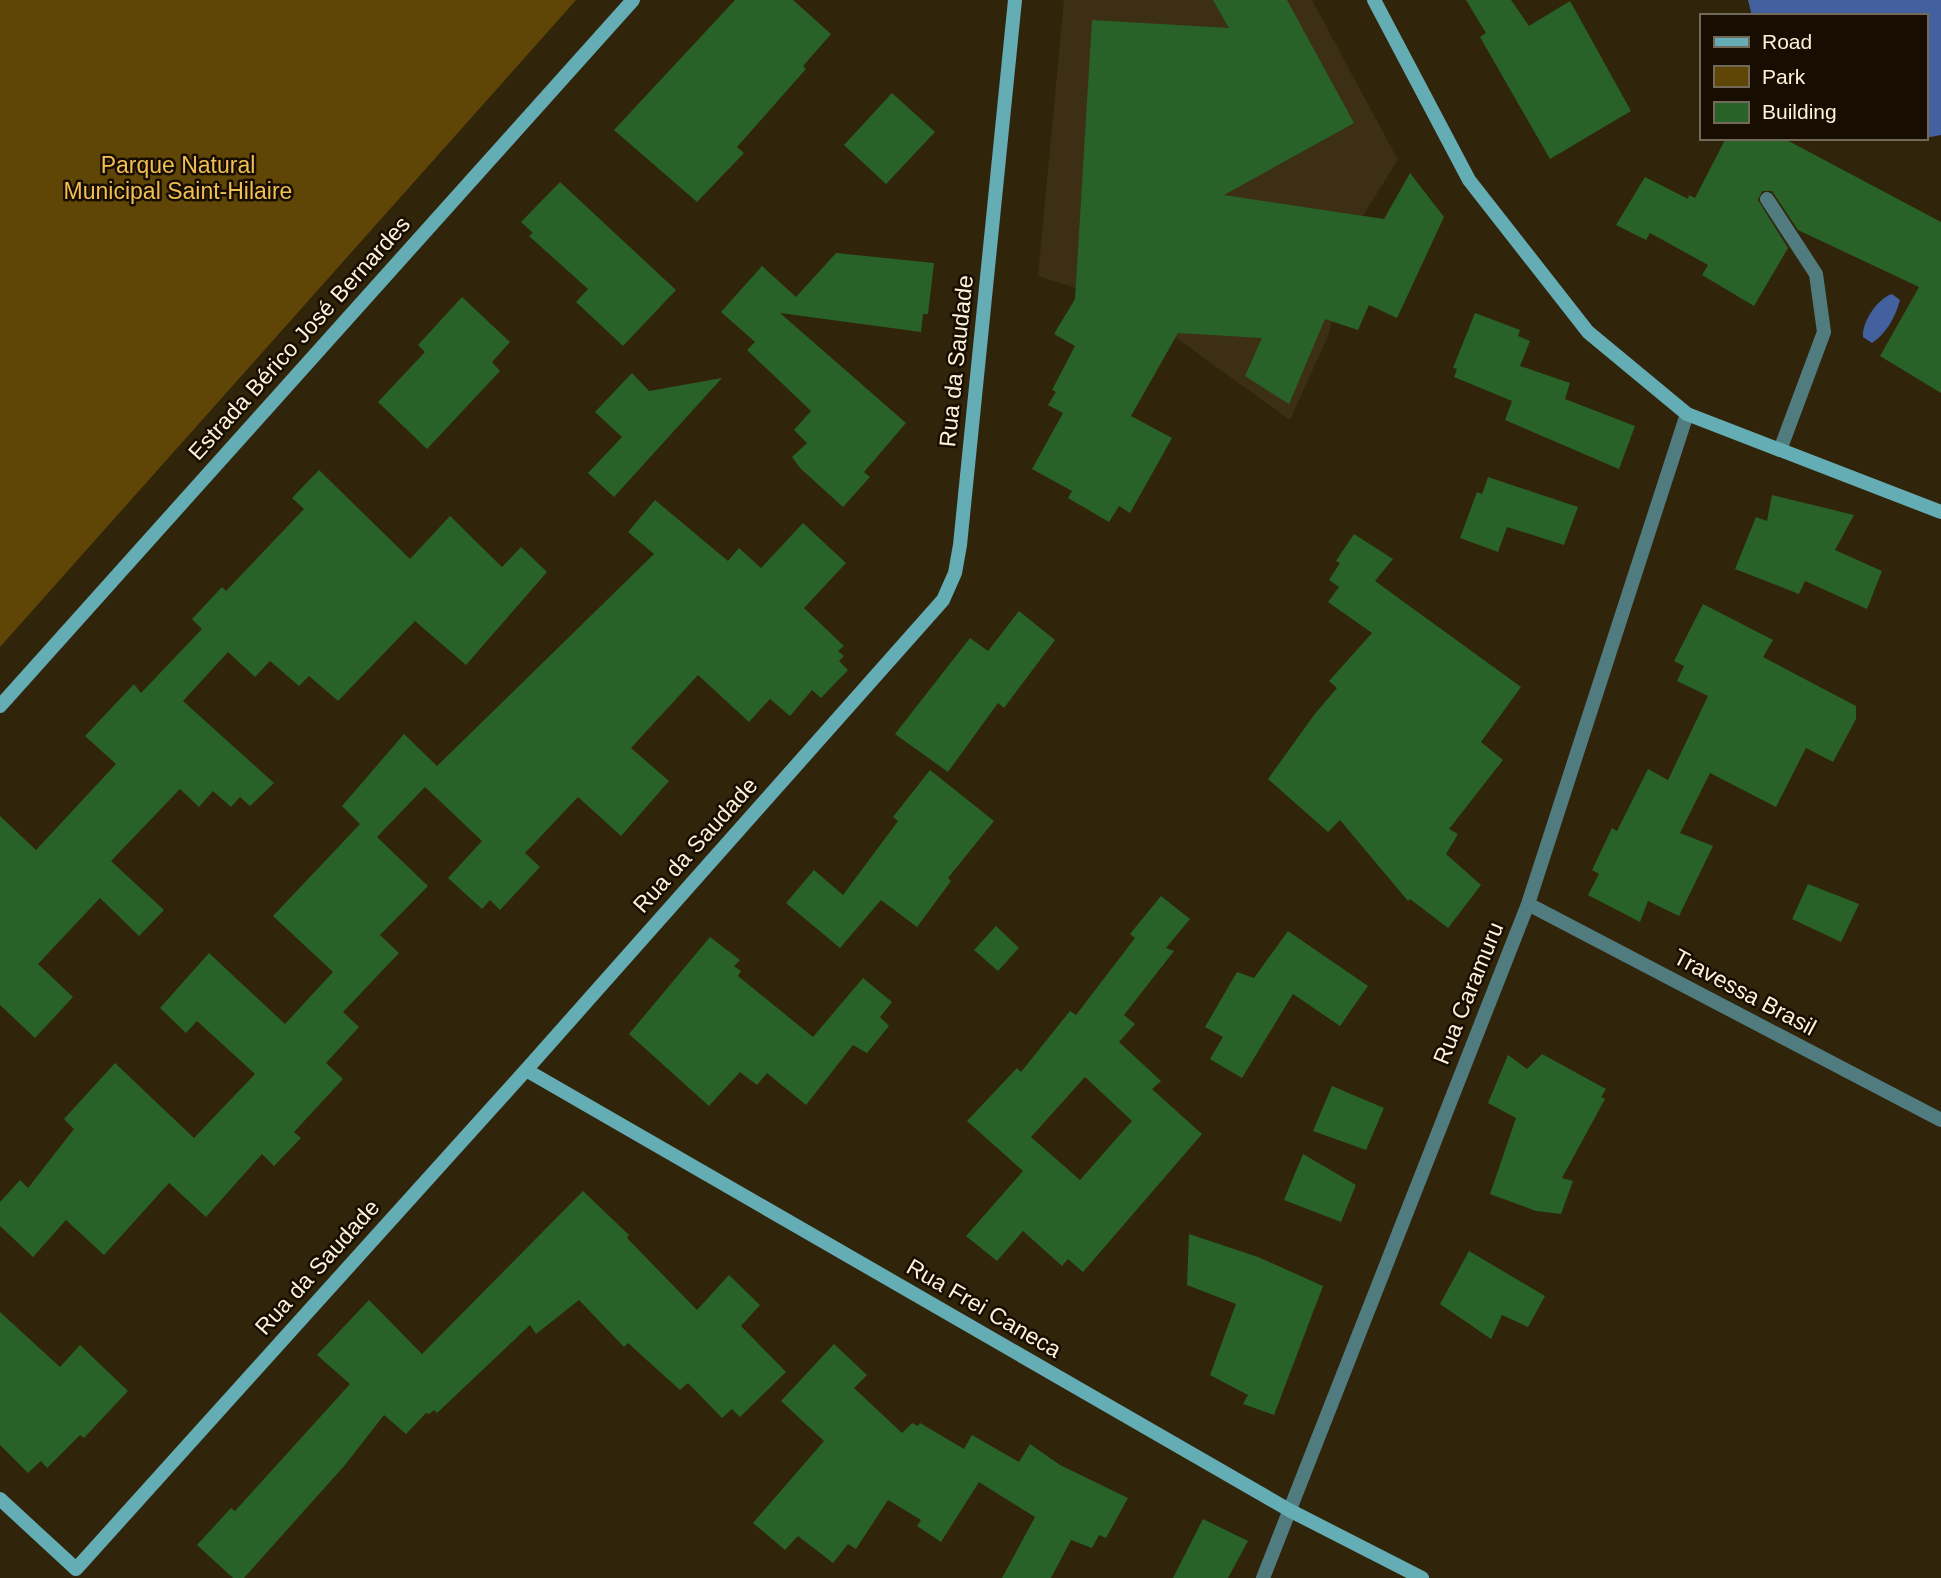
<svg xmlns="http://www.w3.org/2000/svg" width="1941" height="1578" viewBox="0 0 1941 1578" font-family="Helvetica,sans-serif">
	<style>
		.built { fill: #3d2f13 }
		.green { fill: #604606 }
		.water { fill: #43619f }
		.building { fill: #286229; fill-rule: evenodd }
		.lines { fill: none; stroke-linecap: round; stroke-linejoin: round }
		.lane { stroke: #507c80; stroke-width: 14 }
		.street { stroke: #507c80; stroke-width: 14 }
		.secondary { stroke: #64adb4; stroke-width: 14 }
		.labels { text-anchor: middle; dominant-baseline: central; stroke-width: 5; stroke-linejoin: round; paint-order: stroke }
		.park-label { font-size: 23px; fill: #f1bf54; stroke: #170d00 }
		.street-label { font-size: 23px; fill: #fef2db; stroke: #170d00 }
	</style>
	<rect width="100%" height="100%" fill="#30240a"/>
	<path class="built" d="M1064 0H1312L1398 160 1355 228 1328 336 1290 420 1132 306 1038 276Z"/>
	<path class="green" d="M0 0H576L0 647Z"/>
	<path class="water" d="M1748 0H1941V135L1925 138V16H1752Z
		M1892 294 1900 300C1896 316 1886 334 1872 343L1863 337C1862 322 1877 299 1892 294Z"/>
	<path class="building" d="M735 0H793L831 34 803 66 806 69 737 147 744 153 697 202 614 130Z
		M1213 0H1287L1354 123 1224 195 1384 219 1410 173 1444 217 1397 318 1369 305 1358 330 1325 319 1289 404 1245 376 1262 338 1178 333 1131 416 1172 438 1130 513 1119 506 1109 522 1068 498 1072 491 1032 469 1063 413 1048 405 1056 392 1052 390 1075 346 1054 334 1075 299 1092 20 1229 28Z
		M1466 0H1511L1529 26 1570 1 1631 111 1550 159 1480 37 1486 33Z
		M892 93 935 132 886 184 844 145Z
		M1726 138H1783L1941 222V393L1880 356 1919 287 1798 230 1772 191H1762L1758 200 1788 248 1754 306 1702 275 1708 265 1650 233 1646 240 1616 225 1645 177 1688 199 1689 195 1695 198Z
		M560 182 676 290 623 346 576 302 588 289 529 236 533 233 521 222Z
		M836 253 934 263 928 314H923L921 332 780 313 906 423 864 472 870 477 843 507 800 468 792 457 807 443 794 430 811 411 747 350 755 342 721 312 762 266 796 297Z
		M462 297 510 342 492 362 500 371 427 449 378 402 425 352 418 345Z
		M1475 313 1520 330 1518 336 1530 341 1520 366 1570 383 1565 399 1635 426 1619 469 1505 420 1512 401 1454 377 1457 369 1453 368Z
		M632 373 649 391 722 378 614 497 588 473 622 437 595 412Z
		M319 470 410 559 450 516 502 567 521 547 547 572 466 665 415 621 338 701 309 676 299 686 270 661 255 677 228 652 183 701 274 783 250 806 240 797 231 807 213 791 199 807 180 789 111 861 164 910 139 936 100 898 38 964 73 997 35 1038 0 1005V816L36 850 116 764 85 736 134 684 141 693 202 629 192 619 222 587 226 591 304 509 292 498Z
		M1488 477 1578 507 1564 545 1507 527 1498 552 1460 538 1477 492 1482 494Z
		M1772 495 1854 515 1835 550 1882 571 1867 609 1805 581 1799 594 1735 569 1756 517 1767 521Z
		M655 500 728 561 739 548 761 568 803 523 846 563 804 608 844 646 838 651 844 656 839 661 848 670 821 698 812 690 790 716 770 699 749 722 698 675 631 748 669 781 621 836 578 797 525 853 540 867 500 910 490 900 482 909 448 878 482 841 425 787 377 837 428 886 380 935 399 953 343 1012 359 1027 326 1063 343 1079 294 1132 301 1138 274 1166 262 1154 206 1217 169 1183 104 1255 66 1220 33 1257 0 1226V1202L20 1180 28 1188 74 1129 64 1119 115 1063 194 1138 255 1074 197 1021 186 1033 160 1008 209 953 285 1024 333 972 273 916 360 824 342 806 404 734 437 766 654 554 628 532Z
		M1354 534 1393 559 1375 581 1521 687 1481 742 1503 760 1449 829 1458 834 1446 854 1481 885 1448 928 1410 899 1408 901 1340 820 1328 832 1268 779 1314 715 1337 688 1329 681 1372 633 1328 602 1339 587 1329 580 1340 563 1336 561Z
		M1703 604 1773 640 1763 657 1856 706V719L1833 762 1806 748 1776 807 1710 773 1680 833 1713 846 1679 916 1648 901 1640 922 1588 895 1599 874 1592 870 1612 828 1617 831 1648 769 1668 780 1708 696 1677 681 1684 666 1674 661Z
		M1019 611 1055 640 1004 708 998 703 948 772 895 734 970 638 988 651Z
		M930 770 994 821 948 878 951 881 917 927 881 900 840 948 786 903 814 870 843 895 898 821 893 817Z
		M1808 884 1859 904 1841 942 1792 919Z
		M1161 896 1190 919 1166 948 1174 951 1124 1015 1135 1024 1119 1042 1161 1081 1152 1089 1202 1134 1083 1272 1068 1259 1062 1266 1023 1231 997 1261 966 1236 1023 1171 967 1121 1017 1068 1021 1072 1070 1011 1076 1015 1135 938 1130 934ZM1085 1077 1132 1121 1080 1180 1031 1137Z
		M996 926 1019 948 998 971 974 950Z
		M1288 931 1368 986 1340 1026 1293 994 1242 1078 1210 1059 1223 1037 1205 1027 1237 972 1254 978Z
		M710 937 740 960 734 966 741 971 738 976 813 1037 863 978 892 1002 880 1017 889 1026 867 1053 853 1045 806 1105 767 1073 757 1085 740 1072 709 1106 629 1034Z
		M1542 1054 1606 1089 1601 1097 1605 1099 1562 1178 1573 1181 1561 1214 1536 1211 1490 1194 1516 1118 1488 1103 1508 1055 1527 1069Z
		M1332 1086 1384 1108 1366 1150 1313 1131Z
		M1303 1154 1356 1185 1341 1222 1284 1200Z
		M583 1191 629 1235 627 1238 697 1310 729 1275 760 1305 741 1326 786 1372 740 1417 732 1409 722 1418 688 1383 680 1390 628 1343 624 1347 579 1300 536 1334 530 1325 437 1413 434 1410 429 1414 426 1413 406 1434 384 1415 345 1465 244 1578H233L197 1545 231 1508 235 1511 350 1384 317 1355 369 1300 422 1354Z
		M1189 1234 1258 1257 1323 1286 1274 1415 1243 1404 1248 1395 1210 1375 1236 1304 1187 1285Z
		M1469 1251 1545 1296 1528 1327 1502 1315 1491 1339 1440 1304Z
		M0 1312 60 1367 80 1345 128 1391 84 1438 80 1435 47 1468 41 1461 28 1473 0 1445Z
		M834 1344 867 1375 854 1388 902 1433 912 1423 918 1426 920 1423 964 1449 972 1435 1019 1462 1030 1444 1060 1465 1128 1498 1106 1538 1099 1535 1092 1548 1071 1540 1051 1578H1002L1035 1517 979 1482 941 1542 917 1526 921 1520 888 1500 856 1549 848 1544 833 1563 798 1536 785 1550 753 1523 824 1441 781 1401Z
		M1203 1519 1248 1541 1228 1578H1173Z"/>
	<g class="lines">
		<path class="lane" d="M1767 199 1816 274 1824 332 1780 450"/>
		<path class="street" d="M1528 904 1941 1120
			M1263 1578 1528 904 1687 414"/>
		<path class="secondary" d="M1374 0 1469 180 1588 332 1687 414 1941 512
			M0 706 633 0
			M526 1070 1289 1510 1422 1578
			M0 1499 76 1569 526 1070 943 600 955 573 960 545 1015 0"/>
	</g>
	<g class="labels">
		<g class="park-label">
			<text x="178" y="165">Parque Natural<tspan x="178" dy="26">Municipal Saint-Hilaire</tspan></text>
		</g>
		<g class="street-label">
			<text transform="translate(299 338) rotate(-48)">Estrada Bérico José Bernardes</text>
			<text transform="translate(956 361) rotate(-84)">Rua da Saudade</text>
			<text transform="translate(695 845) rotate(-48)">Rua da Saudade</text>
			<text transform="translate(1745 992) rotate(28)">Travessa Brasil</text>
			<text transform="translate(1468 993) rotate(-68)">Rua Caramuru</text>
			<text transform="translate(317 1267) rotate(-48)">Rua da Saudade</text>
			<text transform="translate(984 1308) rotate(30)">Rua Frei Caneca</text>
		</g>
	</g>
	<rect x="1700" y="14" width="228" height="126" fill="#170d00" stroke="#736958" stroke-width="2"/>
	<rect x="1714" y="37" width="35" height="10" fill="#64adb4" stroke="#736958" stroke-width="2"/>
	<text x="1762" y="49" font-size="21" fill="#fef2db">Road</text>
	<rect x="1714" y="66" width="35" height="21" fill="#604606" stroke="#736958" stroke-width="2"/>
	<text x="1762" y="84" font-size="21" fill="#fef2db">Park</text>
	<rect x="1714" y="102" width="35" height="21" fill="#286229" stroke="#736958" stroke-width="2"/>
	<text x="1762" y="119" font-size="21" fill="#fef2db">Building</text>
</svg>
